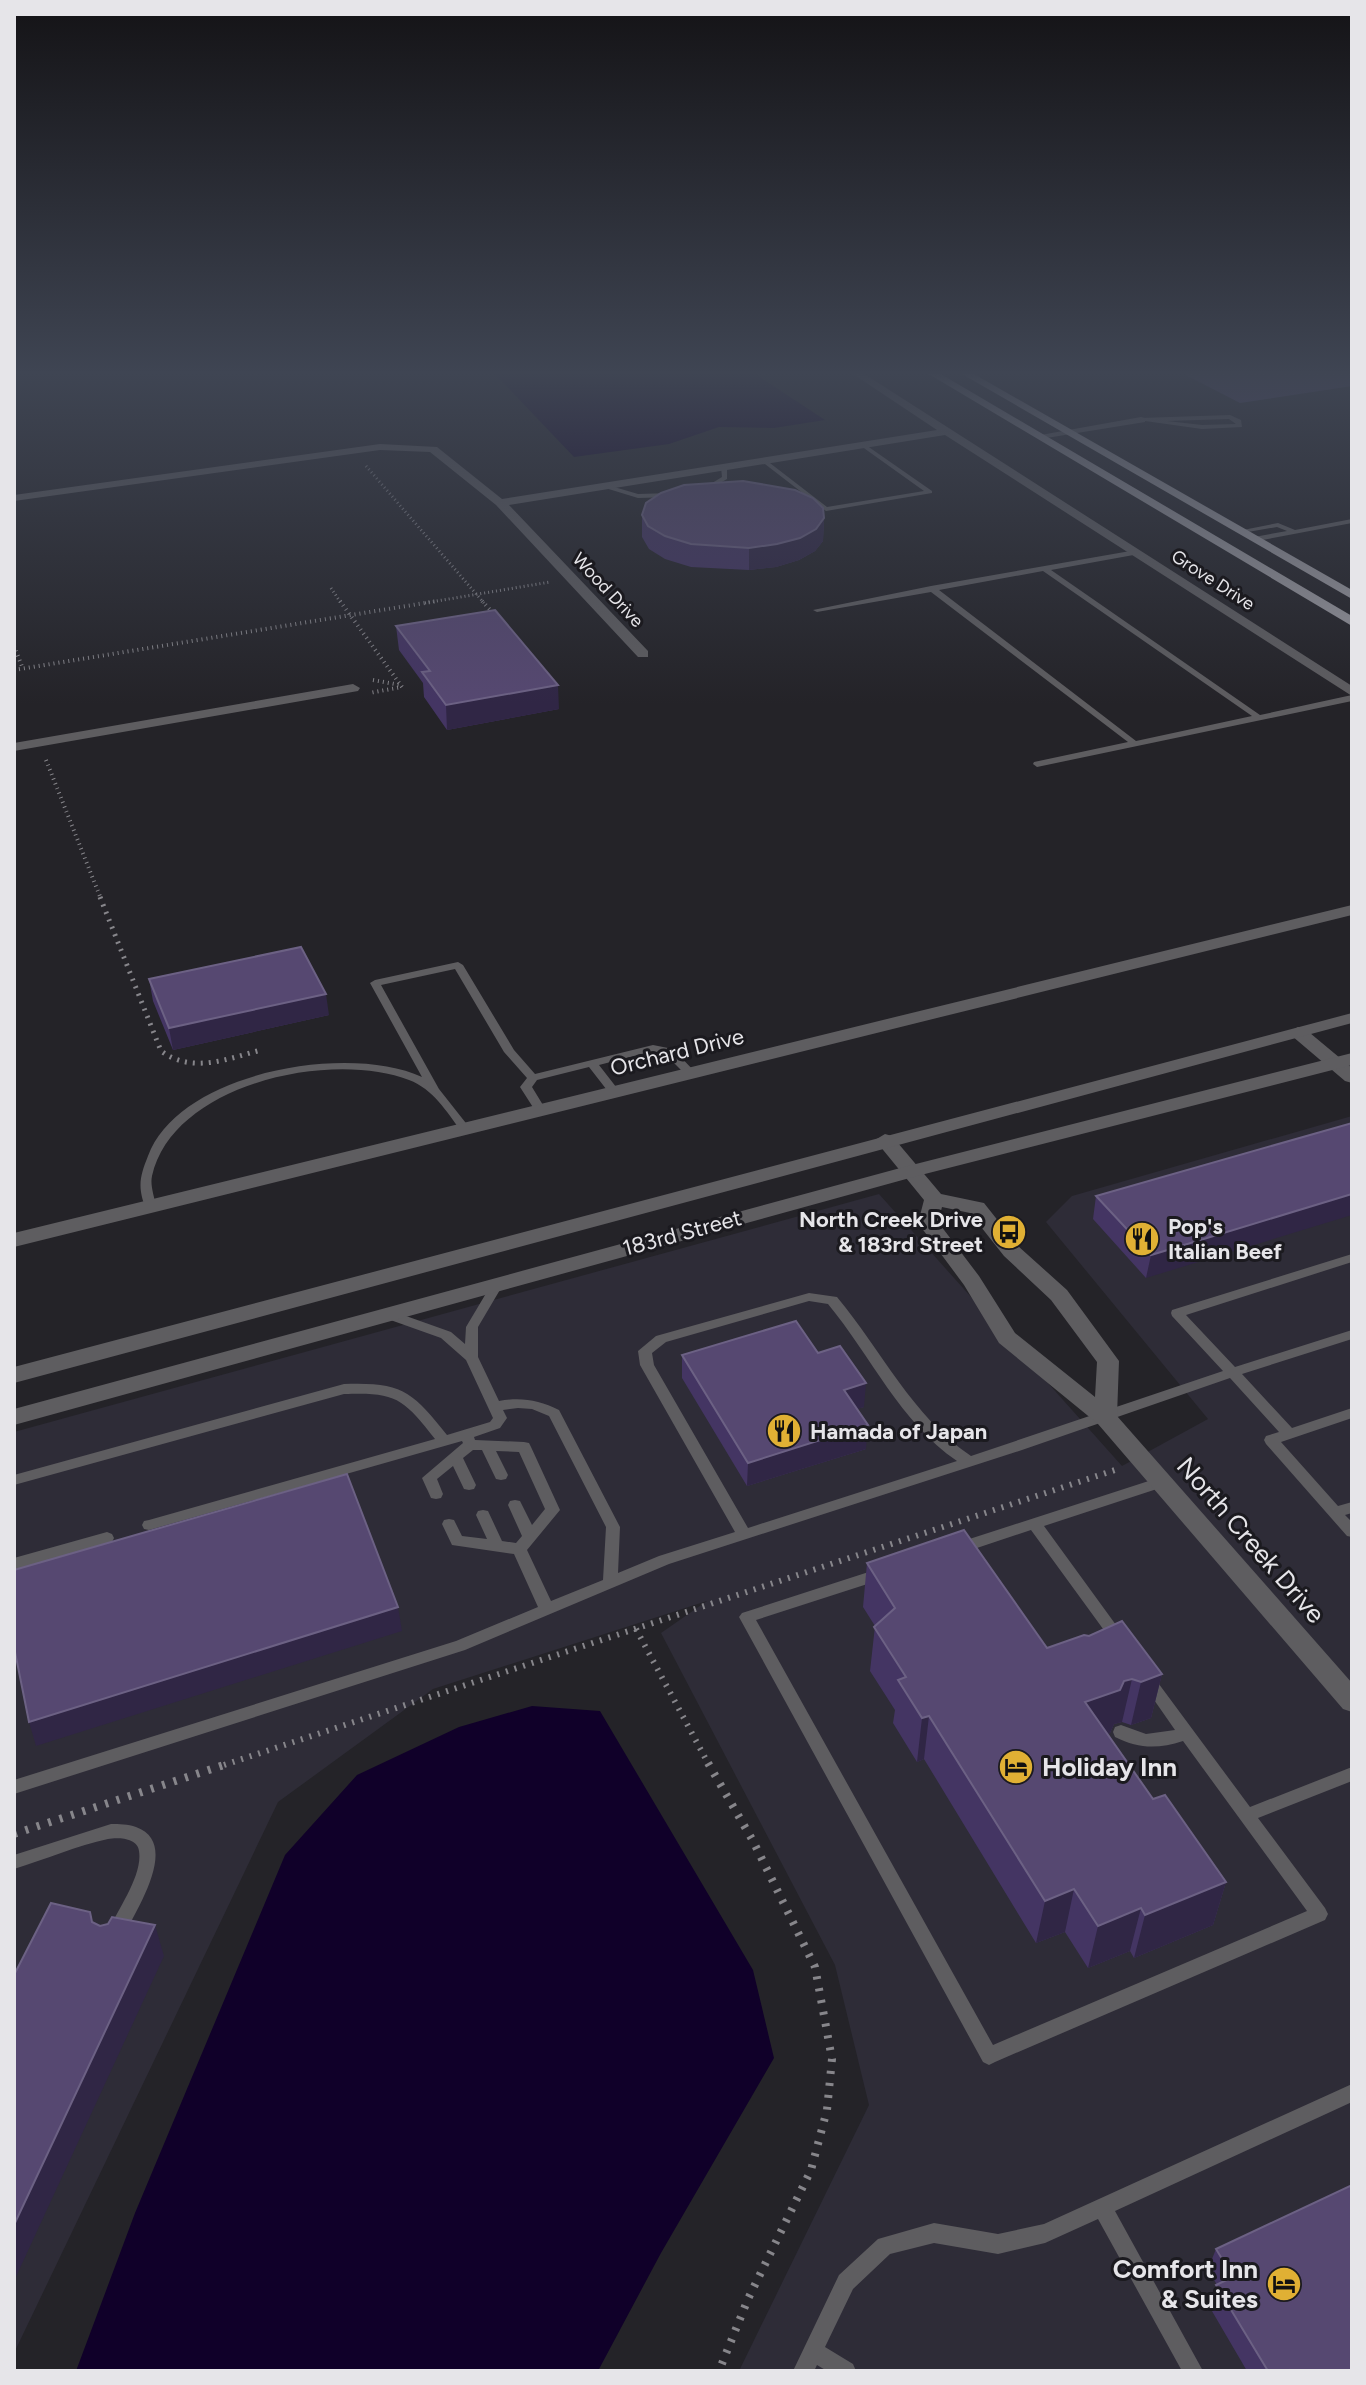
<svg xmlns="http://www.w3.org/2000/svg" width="1366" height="2385" viewBox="0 0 1366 2385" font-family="Figtree,sans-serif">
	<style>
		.built { fill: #2e2c37 }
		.forest { fill: #5a4b7f }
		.water { fill: #100029 }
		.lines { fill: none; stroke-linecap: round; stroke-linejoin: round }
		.path-far4 { stroke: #87868b; stroke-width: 3; stroke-dasharray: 1 3; stroke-linecap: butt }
		.path-far3 { stroke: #87868b; stroke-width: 4; stroke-dasharray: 1 4; stroke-linecap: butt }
		.path-far2 { stroke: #87868b; stroke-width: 5; stroke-dasharray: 2 6; stroke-linecap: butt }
		.path-far1 { stroke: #87868b; stroke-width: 6; stroke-dasharray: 2 7; stroke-linecap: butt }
		.path { stroke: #87868b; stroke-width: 8; stroke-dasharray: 3 9; stroke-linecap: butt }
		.service { fill: #5e5d60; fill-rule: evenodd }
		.minor { fill: #5e5d60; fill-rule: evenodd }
		.tertiary { fill: #5e5d60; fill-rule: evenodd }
		.primary { fill: #97969c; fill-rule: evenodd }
		.wall { fill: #443563 }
		.shaded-wall { fill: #302645 }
		.building { fill: #564871; stroke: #6c6184; stroke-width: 2 }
		.labels { text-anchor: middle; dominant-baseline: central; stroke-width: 6; stroke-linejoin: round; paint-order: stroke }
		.far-street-label { font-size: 18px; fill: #e6e5e9; stroke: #1b1a1f }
		.street-label { font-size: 22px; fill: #e6e5e9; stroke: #1b1a1f }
		.poi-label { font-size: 22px; font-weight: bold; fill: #e6e5e9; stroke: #1b1a1f; text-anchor: start }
		.near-street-label { font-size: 26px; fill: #e6e5e9; stroke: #1b1a1f }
		.near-poi-label { font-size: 26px; font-weight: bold; fill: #e6e5e9; stroke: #1b1a1f; text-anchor: start }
	</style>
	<rect width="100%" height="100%" fill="#242328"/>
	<path class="built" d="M1352 1116V2371H739L869 2105 835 1965 661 1633 707 1601 433 1689 278 1802 14 2353V1432L879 1194 1122 1466 1208 1419 1046 1222 1072 1196Z"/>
	<path class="forest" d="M1176 370H1352V386L1240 403Z"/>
	<path class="water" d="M511 370H749L825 420 774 428 719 427 669 444 574 457 493 372Z
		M532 1706 600 1711 753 1970 774 2058 661 2253 598 2371H76L135 2213 285 1855 357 1775 459 1727Z"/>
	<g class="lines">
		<path class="path-far4" d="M366 466 484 603
			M331 588 341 603
			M425 603 550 582"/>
		<path class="path-far3" d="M340 601 402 687 369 693
			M482 601 493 613
			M14 646 23 669
			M14 670 437 601
			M373 680 400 685
			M46 760 101 899"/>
		<path class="path-far2" d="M100 897 161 1051C192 1074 227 1059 261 1050"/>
		<path class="path-far1" d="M636 1629 709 1765
			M224 1765 1118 1469"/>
		<path class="path" d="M708 1763 753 1841 815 1967 832 2059 827 2110 811 2170 748 2299 719 2371
			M14 1834 230 1763"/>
		<path class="service" d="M1230 415 1241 420 1242 427 1202 429 1138 420 1141 418ZM1229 419 1236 424 1202 425 1167 421Z
			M863 443 932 491V493L826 511 761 461 766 460 827 507 924 491 861 446 860 445Z
			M724 465 727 467V479L708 490H704V488L722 477 721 467Z
			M604 484 638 494 672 493 675 495 672 497 638 498 602 487 601 486Z
			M1352 519V523L1257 541 1253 539 1254 537 1287 531 1277 527 1242 533 1238 531 1278 523 1295 530Z
			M1136 550H1139V554L1051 570 1260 715 1352 695V701L1037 767 1033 764 1034 762 1128 742 931 592 817 612 813 610 931 586ZM1043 571 1252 716 1136 741 939 590Z
			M458 962 463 965 514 1050 535 1074 653 1045 673 1049 696 1073 694 1075H686L665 1054 653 1051 599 1065 620 1092 618 1094H610L589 1067 537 1080 532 1087 546 1110 540 1113 536 1112 520 1087 527 1078 504 1052 455 969 381 985 439 1089 469 1127 471 1129 469 1131H461C447 1112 433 1089 409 1080 332 1050 173 1083 152 1176 150 1185 154 1196 156 1206L154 1209H146C137 1187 140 1176 148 1156 179 1072 348 1043 422 1077L370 983 375 980Z
			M1352 1254V1262L1186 1315 1235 1367 1352 1330V1339L1242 1374 1292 1428 1352 1408V1418L1281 1442 1338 1506 1352 1502V1513L1345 1515 1352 1522V1537L1347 1536 1266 1444 1264 1440 1266 1436 1279 1432 1230 1378 1022 1450 669 1564 465 1650 14 1794V1780L456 1641 538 1607 514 1554 452 1545 442 1524 444 1520 449 1519 454 1520 462 1536 487 1539 476 1515 478 1511 483 1510 488 1511 502 1541 516 1543 522 1536 508 1505 510 1501 515 1500 520 1501 532 1525 545 1509 519 1452 496 1451 508 1475 506 1479 501 1480 496 1479 482 1450H473L463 1458 476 1485 474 1489 469 1490 464 1489 453 1466 437 1479 443 1494 441 1498 436 1499 431 1498 422 1478 463 1443 462 1441 149 1530 144 1529 142 1525 144 1521 149 1520 435 1439C403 1398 396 1392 344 1394L14 1485V1475L344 1384C402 1382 412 1391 447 1435L490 1422 493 1418 466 1360 441 1338 382 1317 381 1314 382 1311H392L451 1332 465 1344 466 1327 494 1280H502L504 1283 478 1327V1357L499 1401C521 1397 539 1400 559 1410L620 1527 618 1573 659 1556 735 1532 640 1365 638 1351 656 1336 809 1293 837 1297C882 1351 912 1416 971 1456L1223 1371 1172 1316 1171 1313 1172 1310ZM809 1301 828 1304C871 1356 900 1422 957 1461L748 1528 654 1365 652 1353 666 1342ZM518 1408 532 1409 549 1416 606 1527 603 1580 551 1601 527 1550 560 1510 531 1447 529 1443 524 1442 475 1440 474 1437 500 1428 507 1418 503 1410Z
			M1161 1477 1166 1478 1168 1482 1166 1486 1044 1526 1124 1636 1127 1640 1124 1644 1119 1646 1114 1644 1031 1530 959 1554 954 1552 952 1548 954 1544Z
			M107 1532 112 1534 114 1538 112 1542 14 1570V1558Z
			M881 1568 886 1570 888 1574 886 1578 756 1620 993 2045 1307 1911 1183 1741C1158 1749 1139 1749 1115 1737L1113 1732 1115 1727 1121 1725 1146 1734 1175 1730 1143 1684 1140 1680 1143 1676 1148 1674 1153 1676 1250 1807 1352 1767V1781L1258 1818 1325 1908 1328 1914 1325 1920 995 2062 989 2065 983 2062 739 1617 742 1613Z
			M111 1824C119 1824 128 1824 136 1827 181 1843 136 1910 123 1937L117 1939 111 1937 108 1931C118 1909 143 1875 139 1851 138 1838 118 1837 108 1839 78 1845 44 1860 14 1869V1855Z
			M1352 2084V2102L1115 2211 1203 2371H1182L1098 2219 1045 2243 998 2254 934 2243 890 2254 853 2289 825 2347 853 2364 856 2371H827L817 2365 814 2371H793L839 2275 878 2239 934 2223 998 2234 1044 2224Z"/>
		<path class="minor" d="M847 370H858L1352 686V696L945 435 509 505 648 651V657H638L496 505 430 452 380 450 14 501V495L380 444 437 447 502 499 937 430Z
			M1141 417 1145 418V422L1040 439 1035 436Z
			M353 684 360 688 358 691 14 751V743Z
			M1352 905V915L14 1247V1233Z
			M1298 1027 1304 1028 1352 1068V1083L1345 1081 1292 1036 1289 1032Z
			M885 1134 892 1136 941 1194 984 1203 1018 1246 1067 1290 1119 1361 1117 1416 1352 1683V1712L1343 1709 1098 1424 999 1343 964 1285 918 1223 924 1200 875 1140ZM942 1207 970 1213 1004 1256 1051 1300 1097 1362 1095 1397 1015 1333 979 1276 938 1222Z"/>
		<path class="tertiary" d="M1352 1013V1023L14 1383V1367Z
			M1352 1053V1065L917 1176 14 1425V1409L904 1167Z"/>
		<path class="primary" d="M922 370H934L1352 616V626Z
			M955 370H967L1352 590V599Z"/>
	</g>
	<path class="wall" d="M642 515 824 518 823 541 815 551 799 560 776 567 749 570 691 567 665 559 649 549 642 537Z
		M396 626 559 709 447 730 424 697 423 683 399 650Z
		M149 979 329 1015 173 1050 153 1001Z
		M1352 1123 1146 1278 1093 1219 1096 1196Z
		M818 1353 864 1407 856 1409 866 1449 747 1486 682 1378V1355Z
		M867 1563 1047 1648 1162 1674 1151 1718 1131 1725 1122 1722 1114 1724 1110 1733 1107 1734 1153 1799 1226 1882 1213 1925 1134 1958 1130 1951 1088 1968 1065 1932 1036 1943 924 1759 917 1762 893 1723 895 1710 870 1671 875 1626 863 1607Z
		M1216 2249 1352 2371H1247L1209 2306 1217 2285 1208 2269Z"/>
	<path class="shaded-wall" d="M824 518 823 541 815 551 799 560 776 567 749 570V548Z
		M558 685 559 709 447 730 446 705Z
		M326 994 329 1015 173 1050 169 1028Z
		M1352 1194V1215L1146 1278 1151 1255Z
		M866 1383 864 1407 842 1414 844 1390Z
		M868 1425 866 1449 747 1486 748 1463Z
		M398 1607 402 1631 36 1746 29 1722Z
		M1162 1674 1151 1718 1131 1725 1141 1682Z
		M1132 1679 1122 1722 1114 1724 1110 1733 1076 1746 1085 1702 1124 1681Z
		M929 1716 924 1759 917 1762 922 1718Z
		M1226 1882 1213 1925 1134 1958 1145 1915Z
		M1074 1889 1065 1932 1036 1943 1045 1901Z
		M1141 1908 1130 1951 1088 1968 1098 1926Z
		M155 1925 164 1956 14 2281V2225Z"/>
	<path class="building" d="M743 481 795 490 813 498 823 508 824 518 816 529 800 538 777 544 749 548 691 544 665 536 648 526 642 515 646 503 661 493 684 485Z
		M495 610 558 685 446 705 422 672 430 671 396 626Z
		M301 947 326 994 169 1028 149 979Z
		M1352 1123V1194L1151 1255 1096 1196Z
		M796 1321 818 1353 840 1346 866 1383 844 1390 868 1425 748 1463 682 1355Z
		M347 1474 398 1607 29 1722 14 1647V1570Z
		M964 1530 1047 1648 1084 1635 1089 1636 1122 1621 1162 1674 1141 1682 1132 1679 1124 1681 1120 1690 1085 1702 1153 1799 1165 1795 1226 1882 1145 1915 1141 1908 1098 1926 1074 1889 1045 1901 929 1716 922 1718 898 1680 906 1677 874 1627 895 1608 867 1563Z
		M51 1903 90 1912 92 1922 100 1926 108 1924 112 1917 155 1925 14 2225V1975Z
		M1352 2185V2371H1290L1289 2370 1286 2371H1268L1216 2285 1233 2277 1216 2249Z"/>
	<linearGradient id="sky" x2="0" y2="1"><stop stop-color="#141316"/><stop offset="0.53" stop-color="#3f4553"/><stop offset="1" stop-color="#3f4553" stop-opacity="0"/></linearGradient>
	<rect width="1366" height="704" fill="url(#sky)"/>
	<defs>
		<g id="bus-disc" transform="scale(1.8)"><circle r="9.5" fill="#e0b034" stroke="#1b1a1f"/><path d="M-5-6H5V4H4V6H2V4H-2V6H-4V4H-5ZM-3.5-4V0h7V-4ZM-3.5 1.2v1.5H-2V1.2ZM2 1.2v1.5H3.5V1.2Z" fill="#111"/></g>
		<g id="restaurant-disc" transform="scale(1.8)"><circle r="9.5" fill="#e0b034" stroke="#1b1a1f"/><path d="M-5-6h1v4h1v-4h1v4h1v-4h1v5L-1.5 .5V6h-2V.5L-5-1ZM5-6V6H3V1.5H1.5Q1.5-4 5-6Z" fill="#111"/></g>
		<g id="hotel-disc" transform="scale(1.8)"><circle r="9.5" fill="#e0b034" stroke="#1b1a1f"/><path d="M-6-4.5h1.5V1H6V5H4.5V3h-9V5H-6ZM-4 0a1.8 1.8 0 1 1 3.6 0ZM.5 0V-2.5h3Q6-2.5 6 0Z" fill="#111"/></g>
	</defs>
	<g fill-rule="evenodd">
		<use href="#bus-disc" x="1009" y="1232"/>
		<use href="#restaurant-disc" x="1142" y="1239"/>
		<use href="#restaurant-disc" x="784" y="1431"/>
		<use href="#hotel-disc" x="1016" y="1767"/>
		<use href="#hotel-disc" x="1284" y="2284"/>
	</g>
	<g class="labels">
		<g class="far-street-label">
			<text transform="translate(1213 580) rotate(33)">Grove Drive</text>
			<text transform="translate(608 590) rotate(47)">Wood Drive</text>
		</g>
		<g class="street-label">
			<text transform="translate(677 1052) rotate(-14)">Orchard Drive</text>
			<text transform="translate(682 1233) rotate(-15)">183rd Street</text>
		</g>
		<g class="poi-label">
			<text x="983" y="1219" text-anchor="end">North Creek Drive<tspan x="983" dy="25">&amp; 183rd Street</tspan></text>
			<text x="1168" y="1226">Pop's<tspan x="1168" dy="25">Italian Beef</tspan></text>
			<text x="810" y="1431">Hamada of Japan</text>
		</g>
		<g class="near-street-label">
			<text transform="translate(1251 1540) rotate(49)">North Creek Drive</text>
		</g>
		<g class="near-poi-label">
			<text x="1042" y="1767">Holiday Inn</text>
			<text x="1258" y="2269" text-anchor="end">Comfort Inn<tspan x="1258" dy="30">&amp; Suites</tspan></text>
		</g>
	</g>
	<rect width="1366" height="2385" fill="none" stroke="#e6e5e9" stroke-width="32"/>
</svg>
